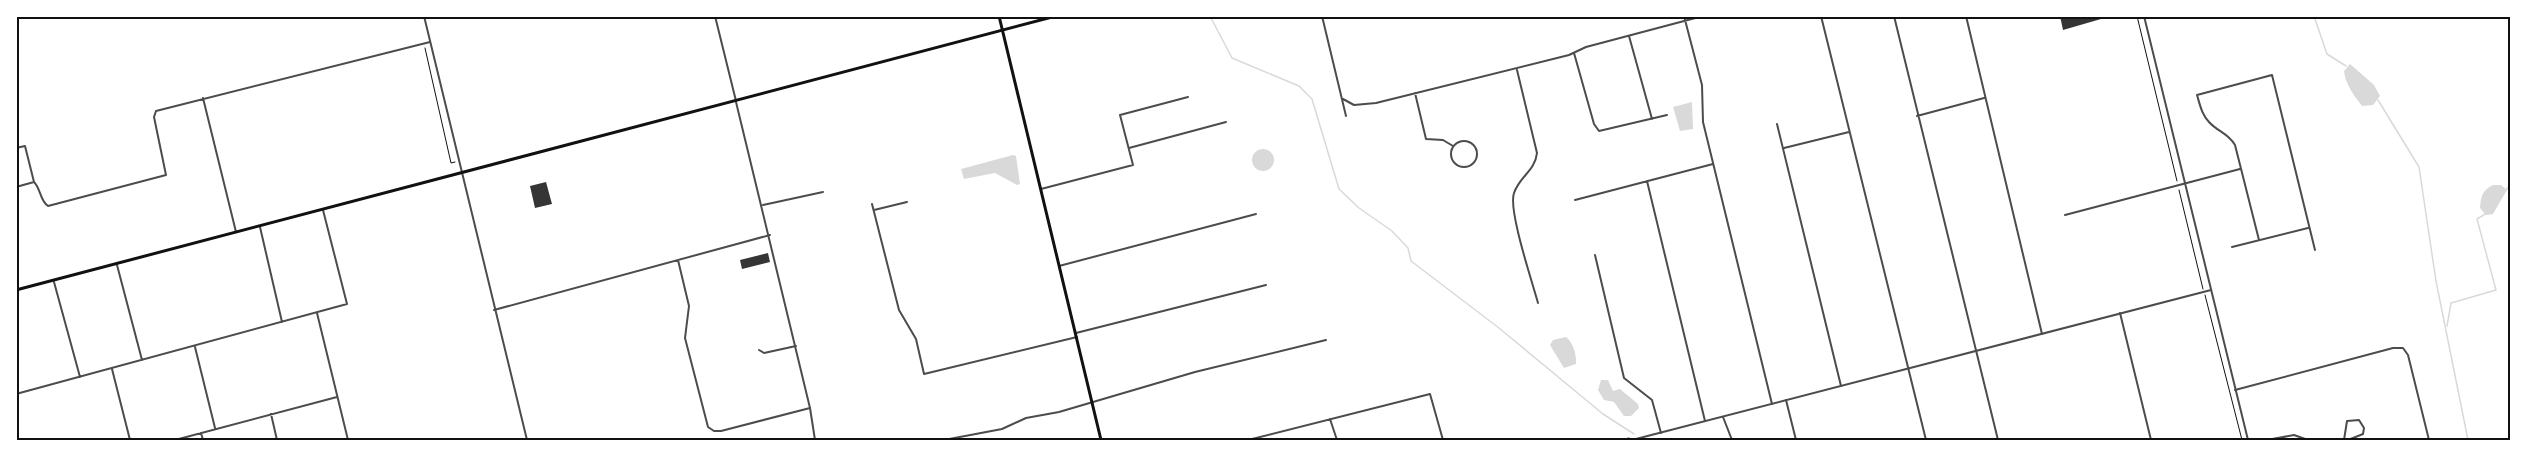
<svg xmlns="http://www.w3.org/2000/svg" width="2527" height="457" viewBox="0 0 2527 457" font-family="'Titillium Web',sans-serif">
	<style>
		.water { fill: #d9d9d9 }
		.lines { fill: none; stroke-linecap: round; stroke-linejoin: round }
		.stream { stroke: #d9d9d9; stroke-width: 1.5 }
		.building { fill: #353535 }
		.path { stroke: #111; stroke-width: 1 }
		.minor { stroke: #4c4c4c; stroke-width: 2 }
		.tertiary { stroke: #4c4c4c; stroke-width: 2 }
		.secondary { stroke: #111; stroke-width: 3 }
		.primary { stroke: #111; stroke-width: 3 }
		.neatline { fill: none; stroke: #111; stroke-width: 2 }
	</style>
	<rect width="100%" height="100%" fill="#fff"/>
	<path class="water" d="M2350 64 2374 85 2380 96 2373 105 2362 106C2354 96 2345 83 2344 71Z
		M1692 102 1693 129 1680 131 1673 107Z
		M1252 160a11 11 0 1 1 22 0a11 11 0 1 1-22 0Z
		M1013 155 1016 156 1020 184 1017 185 995 173 964 179 961 169Z
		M2493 185H2501L2507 190 2493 214 2486 215 2480 208C2481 197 2482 190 2493 185Z
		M1566 337C1573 342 1577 356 1576 364L1564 368 1550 345 1553 340Z
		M1601 380H1608L1613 391 1620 389 1638 404 1639 408 1631 416H1624L1614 402 1604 400 1598 390Z"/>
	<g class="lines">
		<path class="stream" d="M1210 16 1232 58 1299 86 1312 99 1339 189 1359 208 1392 231 1408 248 1411 261 1499 328 1603 414 1634 434
			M2314 16 2327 54 2346 66
			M2378 100 2419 167 2436 281 2468 440
			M2505 191 2510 185
			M2447 326 2451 303 2496 290 2477 219 2487 213"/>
	</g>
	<path class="building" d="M2060 16H2100L2101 19 2063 30Z
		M546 182 552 204 535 208 530 186Z
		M768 253 770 262 742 269 740 260Z"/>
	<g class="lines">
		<path class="path" d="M2137 16 2177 181
			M425 48 451 163 455 162
			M2179 190 2203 289
			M2205 295 2242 440
			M1619 440 1629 438"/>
		<path class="minor" d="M715 16 736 101
			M1322 16 1346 116
			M1684 16 1702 85 1703 122 1772 404
			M1821 16 1926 440
			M1894 16 1998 440
			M1966 16 2042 334
			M1629 36 1652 119
			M1574 53 1594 124 1599 131 1667 115
			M1517 70 1537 153C1535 171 1520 176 1514 193 1508 210 1532 281 1538 303
			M1415 93 1426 139 1443 140 1453 146
			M203 98 236 232
			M1343 99 1354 105 1376 103 1569 55 1586 47 1703 16
			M1917 116 1984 98
			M1777 124 1841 386
			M1451 154a13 13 0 1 1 26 0a13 13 0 1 1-26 0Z
			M16 148 25 146 34 182C41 189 40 201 48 206L166 175 154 117 156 111 430 42
			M1129 148 1226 122
			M1784 148 1849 132
			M1647 181 1705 421
			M16 187 34 182
			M1041 189 1133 165 1120 115 1188 97
			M1575 200 1713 164
			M872 204 899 310 916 339 924 374 1077 337
			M763 205 823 192
			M874 210 907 202
			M2065 215 2240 169
			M260 227 282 322
			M2259 240 2235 145C2228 133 2218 132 2209 122 2202 115 2200 105 2197 95L2272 75 2315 250
			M2232 247 2308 228
			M1595 255 1624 378 1652 400 1661 433
			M678 260 689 306 685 338 708 427 714 431H721L810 408
			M117 265 142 360
			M1059 266 1256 214
			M54 282 80 377
			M494 310 770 235
			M317 313 348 440
			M2120 313 2151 440
			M1076 333 1266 285
			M195 347 215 428
			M759 350 764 353 796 346
			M112 369 130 440
			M2235 390 2393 348H2403L2408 355 2429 440
			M16 394 347 304 323 210
			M1786 400 1796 440
			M271 414 277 440
			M1723 417 1732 440
			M1330 419 1337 440
			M201 433 203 440
			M175 440 337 397
			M944 440 1002 429 1026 418 1059 412 1195 372 1326 340
			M1248 440 1430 394 1443 440
			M2267 440 2294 435 2308 440
			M2344 440 2347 421 2359 420 2364 428 2363 434 2348 440"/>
		<path class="tertiary" d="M424 16 527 440
			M2144 16 2248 440
			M736 102 810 408 815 440
			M1632 440 2211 290"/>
		<path class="secondary" d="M999 16 1101 440"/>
		<path class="primary" d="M16 290 1056 16"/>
	</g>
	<rect width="2527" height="457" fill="none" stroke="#ffffff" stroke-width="36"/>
	<rect x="18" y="18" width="2491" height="421" class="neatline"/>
</svg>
